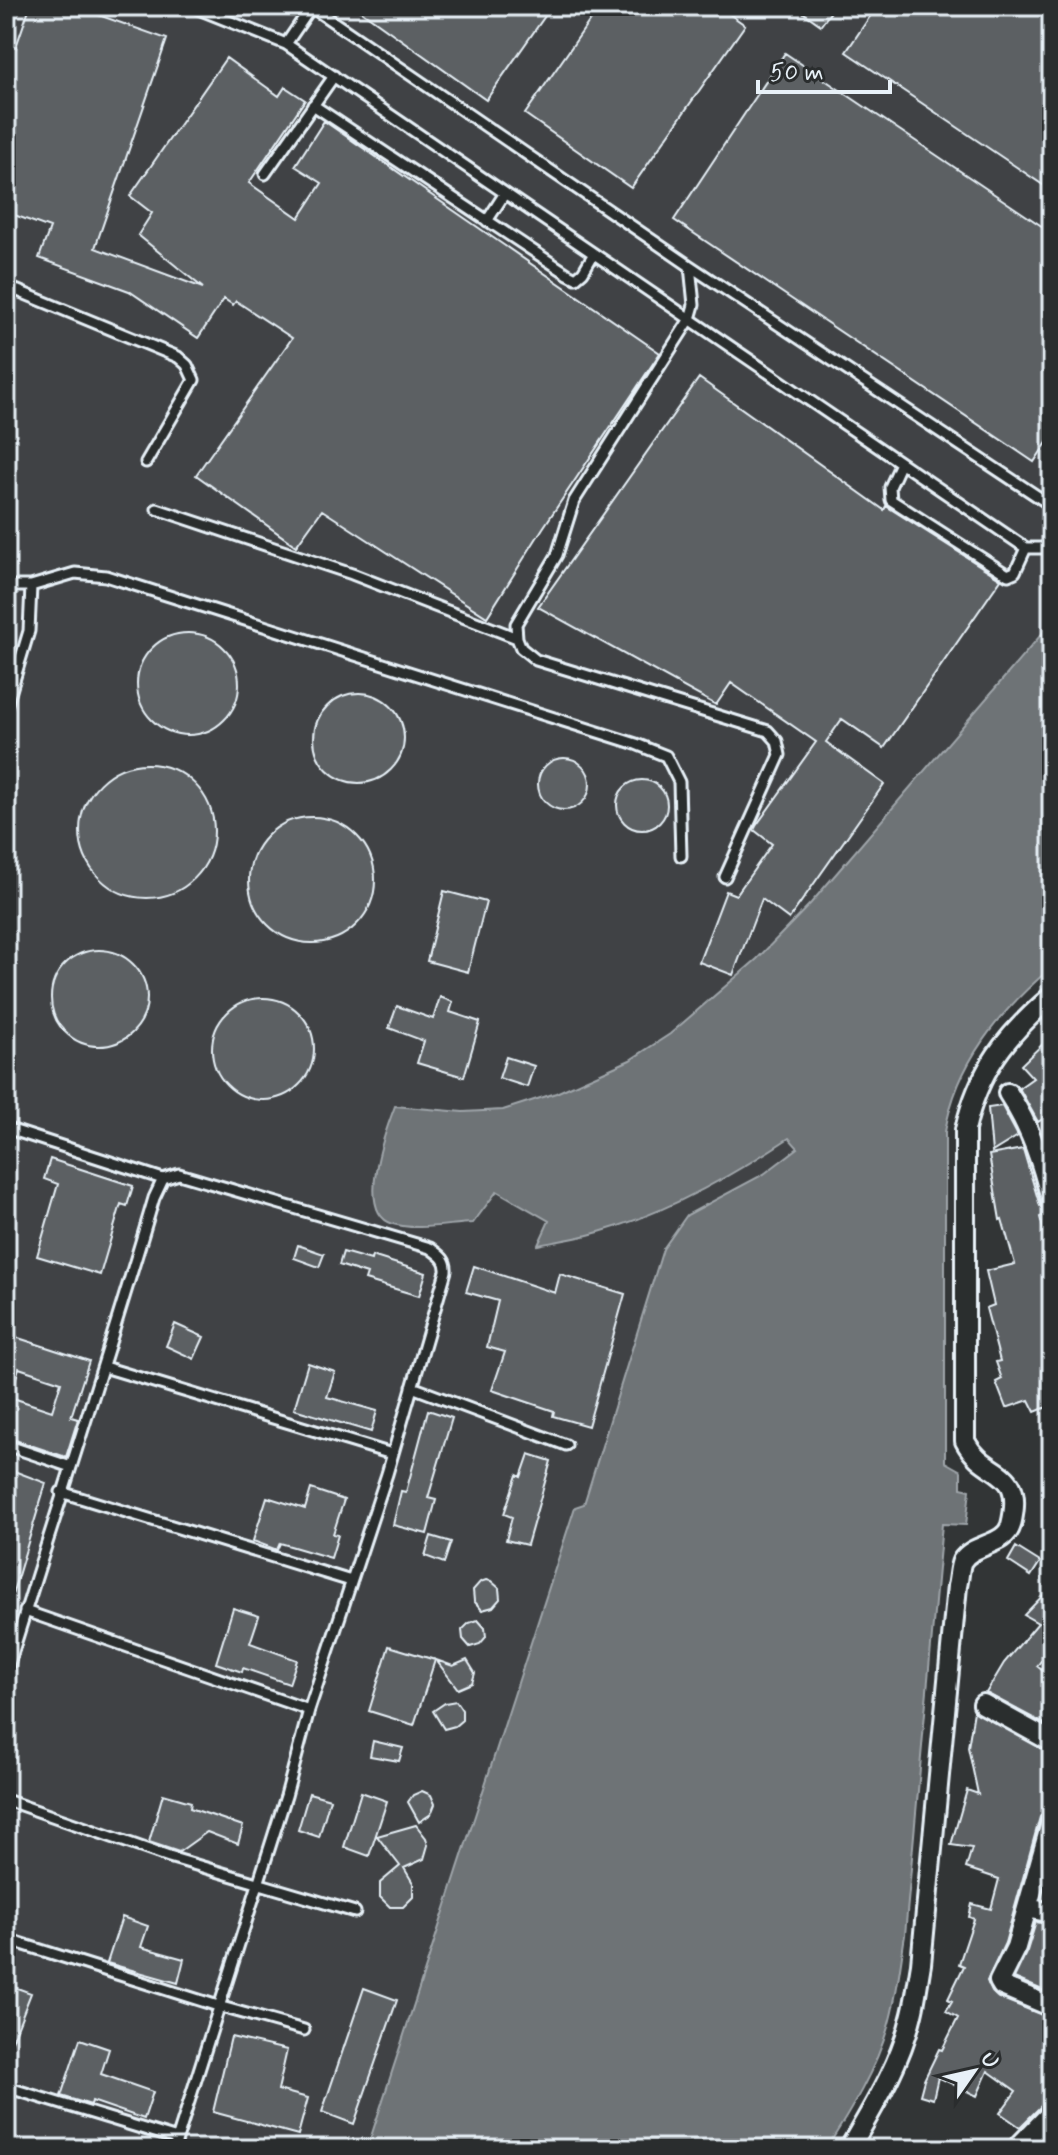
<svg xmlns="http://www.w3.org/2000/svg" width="1058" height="2155" viewBox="0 0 1058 2155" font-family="Mynerve,sans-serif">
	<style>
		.built { fill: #3f4244 }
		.water { fill: #6e7376; stroke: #9fa5aa; stroke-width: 2 }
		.building { fill: #5c6063; stroke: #e8f1f8; stroke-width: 2; fill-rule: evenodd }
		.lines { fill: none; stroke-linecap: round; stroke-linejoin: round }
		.lane-casing { stroke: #e8f1f8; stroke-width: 15 }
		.street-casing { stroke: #e8f1f8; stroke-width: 24 }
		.lane { stroke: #2a2d2e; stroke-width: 9 }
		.street { stroke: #2a2d2e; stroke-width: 18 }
	</style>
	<rect width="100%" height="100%" fill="#323536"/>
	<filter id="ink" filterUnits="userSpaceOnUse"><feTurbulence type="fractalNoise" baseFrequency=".0125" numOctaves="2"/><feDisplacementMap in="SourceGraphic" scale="16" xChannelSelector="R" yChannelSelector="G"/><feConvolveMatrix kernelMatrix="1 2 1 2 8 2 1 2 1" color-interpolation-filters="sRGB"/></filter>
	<g filter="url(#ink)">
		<path class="built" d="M6 6H1052V622L811 903 757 959 711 1001 670 1034 630 1060 556 1093 503 1110 463 1112 497 1191 550 1221 538 1244 600 1232 686 1197 749 1164 789 1137 798 1148 764 1174 687 1215 584 1505 574 1507 367 2149H6Z"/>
		<path class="water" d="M1052 622V967C1000 1011 956 1063 945 1132V1462L961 1471V1488L970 1490 966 1525 942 1524 905 1935C900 1966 897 1997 888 2027 876 2069 850 2112 826 2149H367L575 1507 584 1504 663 1249 687 1215 764 1174 798 1148 789 1138C733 1175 664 1214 599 1232 579 1238 558 1241 538 1245L549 1221 497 1191 473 1223C448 1224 416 1231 393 1224 355 1213 385 1132 395 1106L463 1112 503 1110 556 1093 630 1060 670 1034 757 959 811 903Z"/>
		<path class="building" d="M30 6H73L167 39 95 248 203 288 138 235 152 213 130 196 226 58 279 96 285 87 305 100 249 183 299 218 322 183 295 166 324 121 660 353 543 528 487 617 322 510 296 546 196 475 292 338 236 301 233 305 224 299 198 338 129 291 39 258 50 228 6 212V76Z
			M354 6H552L486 100Z
			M600 6H718L745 25 631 188 525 114Z
			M794 6H835L821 25Z
			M877 6H1052V191L846 52Z
			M785 53 1052 233V435L1034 462 674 220Z
			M699 378 884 510 886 506 1001 579 884 748 842 719 826 742 884 784 789 919 762 899 733 975 699 962 726 891 736 895 772 844 754 830 756 826 816 742 731 683 716 705 538 607Z
			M137 684a51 51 0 1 1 102 0a51 51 0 1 1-102 0Z
			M314 738a45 45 0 1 1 90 0a45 45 0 1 1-90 0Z
			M538 784a26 26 0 1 1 52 0a26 26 0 1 1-52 0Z
			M80 831a67 67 0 1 1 134 0a67 67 0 1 1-134 0Z
			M617 805a25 25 0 1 1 50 0a25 25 0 1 1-50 0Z
			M249 880a63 63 0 1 1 126 0a63 63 0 1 1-126 0Z
			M444 891 486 902 468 972 427 961Z
			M51 998a48 48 0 1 1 96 0a48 48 0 1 1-96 0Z
			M440 997 453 1002 450 1012 480 1022 464 1077 417 1063 424 1041 389 1028 397 1006 433 1019Z
			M212 1049a51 51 0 1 1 102 0a51 51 0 1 1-102 0Z
			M1052 1035V1113L1038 1122 1019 1088 1033 1078 1021 1065Z
			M506 1057 534 1066 527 1087 499 1078Z
			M1002 1106 1018 1136 992 1152 988 1108Z
			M1023 1149 1040 1206 1048 1214 1040 1217 1052 1259V1405L1035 1412 1029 1400 1006 1408 996 1382 1002 1379 996 1362 1000 1361 986 1308 994 1305 986 1271 1015 1264 1002 1219 1000 1220 989 1155Z
			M50 1159 133 1186 127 1206 121 1204 100 1275 37 1256 58 1184 44 1179Z
			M298 1245 324 1254 319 1267 294 1258Z
			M343 1252 371 1260 372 1256 426 1273 419 1296 365 1280 367 1274 339 1265Z
			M474 1266 555 1293 560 1274 625 1294 588 1426 553 1416 554 1411 492 1390 505 1352 487 1347 498 1301 466 1292Z
			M175 1324 204 1337 194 1359 166 1346Z
			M6 1334 89 1361 71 1417 78 1419 66 1457 6 1437ZM19 1368 61 1382 52 1411 10 1397Z
			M308 1363 335 1372 327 1397 377 1411 371 1432 294 1409Z
			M428 1410 452 1418 428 1498 436 1500 427 1534 393 1525 401 1491 406 1492Z
			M529 1454 551 1461 527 1545 506 1540 512 1517 504 1514 517 1475 521 1477Z
			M6 1468 46 1483 10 1602H6Z
			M311 1489 344 1500 333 1534 338 1535 331 1558 280 1543 277 1550 253 1541 267 1497 305 1509Z
			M431 1536 451 1542 444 1563 425 1556Z
			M1016 1547 1040 1562 1031 1576 1008 1561Z
			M486 1580 491 1581 499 1588 500 1599 493 1607 482 1610 474 1601 473 1590 480 1582Z
			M1052 1586V1647L1037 1666 1052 1678V1686L1043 1697 1052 1702V1728L986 1693 1004 1663 1038 1623 1024 1615Z
			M233 1608 259 1616 250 1643 297 1660 289 1684 243 1668 242 1672 216 1663Z
			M478 1620 485 1628 486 1637 480 1644 470 1647 463 1639 462 1630 469 1623Z
			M389 1646 435 1660 414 1725 369 1711Z
			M436 1660 453 1666 467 1660 475 1673 472 1683 458 1689Z
			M456 1701 462 1710V1720L455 1726 444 1729 433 1711 445 1703Z
			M974 1711 1052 1754V1808L1044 1811 1040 1817 1005 1943 987 1981 992 1992 997 1997 1052 2019V2100L1043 2104 1020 2127 1000 2113 1016 2091 988 2071 977 2096 938 2077 933 2099 920 2095 924 2080 939 2049 942 2050 958 2018 946 2011 952 2001 948 1999 964 1966 959 1964 974 1919 969 1917 972 1904 991 1909 999 1879 966 1868 972 1848 951 1845 967 1790 978 1794 968 1747Z
			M373 1741 403 1748 399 1761 370 1756Z
			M422 1791 431 1795 435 1804 431 1814 419 1822 408 1802 413 1795Z
			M361 1792 387 1801 369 1856 344 1847Z
			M309 1793 330 1799 319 1837 298 1830Z
			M163 1794 191 1802 190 1808 243 1826 238 1844 207 1832 179 1852 149 1842Z
			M416 1825 426 1838 428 1845 424 1859 404 1868 413 1883V1897L403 1907H390L380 1897V1883L400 1866 377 1836Z
			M122 1917 148 1926 141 1947 184 1959 178 1983 107 1963Z
			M1036 1922 1052 1925V1994L1014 1978 1027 1951Z
			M6 1984 31 1993 7 2054H6Z
			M364 1988 397 2000 354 2124 322 2112Z
			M231 2037 287 2050 278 2090 308 2098 298 2135 213 2112Z
			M80 2039 109 2049 101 2074 153 2092 144 2119 92 2101 91 2105 61 2096Z"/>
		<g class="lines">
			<g class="lane-casing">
				<path id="lane" d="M191 6 286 44 1026 548H1046L1052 543
					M310 6 690 266 1052 506
					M286 44 312 6
					M313 105 568 274 576 278 583 272 593 255
					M265 174 334 76
					M487 221 505 193
					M690 266 694 305 690 319 574 501 557 555 516 624 517 638 521 648 536 660 768 731 777 741 780 755 725 877
					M6 286 178 357 187 365 194 380 146 462
					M901 463 890 487 891 500 1008 575 1015 572 1026 548
					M157 509 352 574 517 638
					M6 586H31
					M6 707 29 631 31 586 75 573 106 576 636 744 666 756 679 782 681 856
					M6 1128 163 1179
					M104 1367 392 1454
					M412 1387 566 1445
					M6 1445 71 1467
					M61 1492 351 1581
					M25 1611 309 1710
					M6 1674C55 1515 107 1358 154 1198L163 1179 179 1174 430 1248C439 1255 447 1259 446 1271L387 1474 309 1710 286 1796 174 2149
					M6 1800 169 1857 355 1912
					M6 1939 218 2006 304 2030
					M6 2087 177 2139"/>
			</g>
			<g class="street-casing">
				<path id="street" d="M1008 1093C1031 1128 1042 1163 1052 1203
					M983 1704 1052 1742
					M1052 1820 1016 1947 999 1981 1002 1986 1052 2007
					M1027 1908 1052 1913
					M849 2149C874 2106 901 2063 912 2014 916 1998 918 1981 921 1964L957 1586C959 1579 959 1567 962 1561 973 1543 1005 1546 1011 1525 1026 1464 985 1480 965 1441V1130C978 1071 1006 1035 1052 996
					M1016 2149 1052 2112"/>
			</g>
			<use href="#lane" class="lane"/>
			<use href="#street" class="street"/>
		</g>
	</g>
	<rect width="1058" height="2155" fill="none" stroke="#2a2d2e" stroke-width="32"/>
	<rect x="16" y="16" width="1026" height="2123" fill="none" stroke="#e8f1f8" stroke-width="3" filter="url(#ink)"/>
	<g transform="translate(974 2071) rotate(56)" stroke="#2a2d2e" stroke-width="6" paint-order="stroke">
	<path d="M0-6L14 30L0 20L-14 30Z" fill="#e8f1f8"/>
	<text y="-12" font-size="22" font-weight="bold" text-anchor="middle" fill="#e8f1f8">U</text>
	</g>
	<path d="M758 80v12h132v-12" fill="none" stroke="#e8f1f8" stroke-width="4"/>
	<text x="770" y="80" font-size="24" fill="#e8f1f8" stroke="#2a2d2e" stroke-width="6" paint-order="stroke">50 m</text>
</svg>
